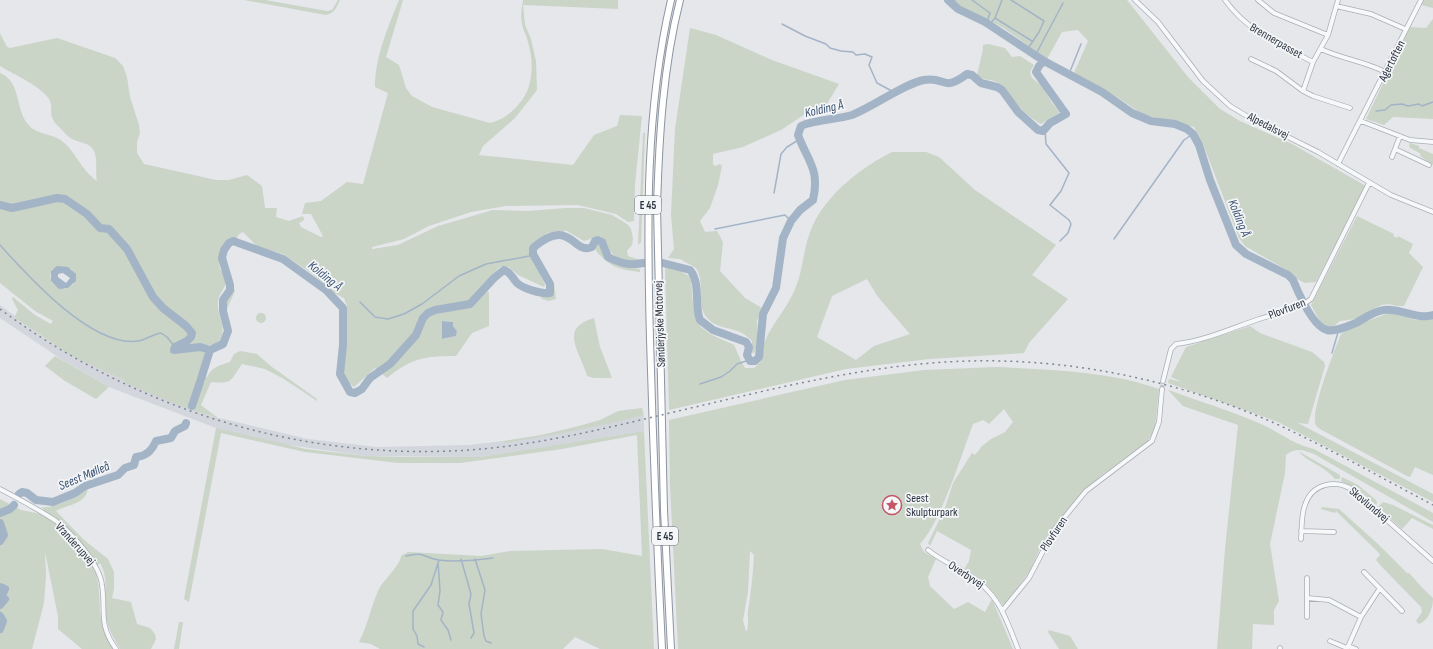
<svg xmlns="http://www.w3.org/2000/svg" width="1433" height="649" viewBox="0 0 1433 649" font-family="'Sofia Sans Condensed',sans-serif">
	<style>
		.built { fill: #d3d6dd }
		.green { fill: #cad4c7; fill-rule: evenodd }
		.water { fill: #a3b4c7; fill-rule: evenodd }
		.lines { fill: none; stroke-linecap: round; stroke-linejoin: round }
		.stream { stroke: #a3b4c7; stroke-width: 1.5 }
		.river { stroke: #a3b4c7; stroke-width: 8 }
		.minor-tunnel { stroke: #c0c3c9; stroke-width: 4; stroke-dasharray: 4 2; stroke-linecap: butt }
		.minor-casing { stroke: #aaaeb5; stroke-width: 5.5 }
		.highway-casing { stroke: #8d95a0; stroke-width: 8 }
		.minor { stroke: #f7f8fa; stroke-width: 4 }
		.highway { stroke: #fff; stroke-width: 6 }
		.rail { stroke: #7f8793; stroke-width: 1.5; stroke-dasharray: 2 4; stroke-linecap: butt }
		.labels { text-anchor: middle; dominant-baseline: central; stroke-width: 3.5; stroke-linejoin: round; paint-order: stroke }
		.shield { fill: #f4f6f8; stroke: #696f79; stroke-width: 1 }
		.shield-label { font-size: 11px; font-weight: bold; fill: #2d3542 }
		.street-label { font-size: 12px; fill: #2d3542; stroke: #f4f6f8 }
		.poi-label { font-size: 12px; fill: #2d3542; stroke: #f4f6f8; text-anchor: start }
		.water-label { font-size: 13px; font-style: italic; fill: #3b5373; stroke: #f4f6f8 }
	</style>
	<rect width="100%" height="100%" fill="#e5e7eb"/>
	<path class="built" d="M0 305 15 316 18 321 61 349 124 380 125 383 211 416 308 439 377 447 469 445 503 441 505 443 644 415V431L480 457 366 456 282 444 216 428 109 387 61 359 0 318Z"/>
	<path class="green" d="M244 0H265L327 11 332 10 338 0H340C336 8 335 13 326 15Z
		M399 0H403L386 57 399 65 406 88 412 96 432 107 490 123C502 120 510 114 518 105 534 88 534 63 528 42 527 36 523 30 522 24 520 16 522 8 523 0H618V9L523 5 525 25 531 39 536 61 537 90 515 118 483 146 479 155 573 165 594 135 617 126 620 115 642 116 635 184 634 221 628 222 616 214 578 205 506 206 471 212 429 226 404 239 372 247V249L398 245 438 226 493 210 528 211 566 208H584L612 215 627 224 631 229 633 238 632 245 627 251 628 256 640 260C634 262 630 262 624 260 603 253 612 243 600 236L584 241 565 230 564 232 555 231 550 234 549 232 529 246 531 256 545 285 544 287 518 275 509 267H500L481 286 489 293V326L472 333 456 356C424 356 412 358 387 378L375 368 354 387 345 379 342 372 347 343V306L344 298 334 293 311 273 283 254 257 246 243 232 239 234 237 238C220 237 218 256 220 269 223 272 226 274 227 279 228 284 219 293 218 301 216 315 229 329 218 343L206 346V355L199 379 207 377C213 366 219 366 230 362L234 354 240 351 257 354 272 367 317 399V401L284 379 265 369 242 364C230 381 233 384 211 382L201 405 218 418 183 407 125 383 124 380 72 356 16 319 15 316 18 310 12 299 13 297 35 315 51 324 53 321 35 311 0 283V73C21 82 15 107 27 123 35 135 52 133 62 141 77 153 80 169 97 181 95 172 98 159 94 151 90 142 79 143 72 139 68 137 64 132 61 129 45 115 55 110 49 99 41 86 13 74 0 66V33L7 47 10 48 57 38 115 58 123 66 127 77 130 97 139 125 140 133 137 142V153L144 164 216 180H229L247 175 262 186 265 208H277L276 217 289 221 303 216 304 220 299 223 301 227 321 237 323 236 311 214H302L305 203 321 201 347 182 363 184 388 93 375 87C375 57 388 27 399 0ZM52 269H72L74 284 66 289 52 283 50 276ZM442 321 453 322V326L457 331 456 336 444 339 442 335Z
		M951 0H1127L1188 77 1220 109 1240 121 1292 144 1366 186 1316 282 1305 283 1297 279 1287 270 1245 246 1239 238 1203 144 1194 127 1142 114 1120 99 1074 73 1088 41 1078 30 1062 32 1047 59C1028 47 1009 29 988 20 976 14 959 11 951 0Z
		M1423 0H1433V8L1421 5Z
		M1433 19V119L1393 117 1384 125 1366 119 1410 27 1426 28Z
		M690 28 716 35 772 60 839 84 822 112 805 114 781 130 743 147 713 154V164L715 166 720 164 722 166 718 185 710 208 700 221 705 232 717 231 723 242 720 271 745 298 762 308 757 321 758 342 754 354 752 352V341C749 338 746 335 742 333 731 327 718 329 708 319 695 305 706 283 696 268L680 259 668 258 674 249 671 215 675 129Z
		M988 44 1005 48 1012 57 1020 56 1034 65 1030 72 1032 78 1042 86 1052 103 1060 112 1041 124C1030 118 1019 108 1012 99 1008 94 1005 87 1000 84 993 78 984 81 977 76L983 49V45Z
		M643 133H645L641 242 638 245Z
		M1410 143 1419 146V148L1433 154V165L1420 156 1421 154 1409 147Z
		M892 152H926L939 157 975 190 1056 245 1032 275 1068 299 1029 343 1024 353 929 359 846 369 669 410 665 267 678 270 691 277C692 289 692 318 701 327 709 335 724 340 734 345L741 361 745 368H754C767 358 761 353 765 341 772 324 788 307 795 289 804 269 803 245 813 225 828 193 862 167 892 152ZM867 279 878 297 910 334 874 346 856 360 817 337 832 296Z
		M1357 216 1394 234 1393 236 1397 238 1398 236 1413 244 1409 253 1423 267 1404 306H1398L1388 304 1381 305 1356 319 1340 321 1334 326 1327 327 1321 323 1311 305Z
		M598 244C602 248 603 254 606 258 615 267 629 268 640 269V272C617 269 612 268 596 251V245Z
		M554 284 556 299 549 301 542 299 540 295 551 294Z
		M233 286 235 291 226 311V299Z
		M1392 312 1415 320 1433 319V475L1415 467 1410 477 1407 476 1320 429C1317 427 1315 425 1315 422 1313 404 1334 352 1341 334L1356 325Z
		M256 318a5 5 0 1 1 10 0a5 5 0 1 1-10 0Z
		M594 318 600 347 612 378H594L587 376C580 350 558 329 594 318Z
		M1250 326 1260 333 1312 352 1324 362 1325 366 1308 424 1298 423 1433 494V502L1278 422 1168 383 1169 379 1182 382 1171 377 1186 347Z
		M55 356 109 387 96 399 65 381 45 366Z
		M997 367C1051 370 1108 371 1159 389L1155 428 1148 441 1102 475 1082 493 1042 544 1030 571 1004 606 986 584 965 568 969 561 971 550 937 531 930 546 928 543 945 508 953 483 972 453 975 455 982 446 991 439 1005 432 1013 422 1004 409 989 424 983 420 973 424C961 456 942 520 920 544L924 552 936 559 928 577 930 586 954 609 968 602 985 612 992 599 1013 649H678L670 485 669 420 845 380 924 370ZM750 551 754 555C753 574 751 592 748 611 747 618 750 625 746 632L743 620 748 592Z
		M1168 390C1199 401 1231 411 1261 424 1279 432 1295 445 1314 449L1433 513V522L1314 454C1304 450 1295 447 1286 455L1285 473 1270 544 1279 601 1274 610V625L1253 624 1252 649H1217L1225 549 1238 425 1183 406Z
		M642 408 644 415C598 427 552 435 505 443L503 441 541 435 575 427 600 420 618 411Z
		M216 428 306 449 366 456 402 457H480L644 431 654 649H600L575 637 563 649H380L371 644 359 642C368 625 371 606 379 589 384 580 401 564 401 556L408 552 481 556 510 551 602 549 642 556 637 435 562 449 460 463H398L305 452 221 433 189 602 184 599Z
		M1298 451 1340 475V479H1335C1325 466 1307 462 1298 451Z
		M1342 477 1358 485 1376 500 1377 503 1376 505 1359 490 1341 481Z
		M88 488C86 505 68 504 56 511L84 540 108 559 114 572V589L112 598 131 602 137 624 150 628 155 634 156 639 151 649H120C113 638 106 624 105 611 104 595 109 577 100 563L94 568C100 582 99 596 100 611 102 625 107 637 114 649H82L58 629V616L45 552 46 576 44 603 32 649H0V499L21 510 41 514 44 510 42 507C55 509 77 496 88 488Z
		M1383 502 1393 505 1433 525V529L1412 518 1402 529 1378 507Z
		M1322 507 1339 509 1378 544 1407 573H1409C1417 582 1424 590 1433 598 1433 608 1429 620 1419 624L1416 621 1422 612 1421 607 1382 567 1376 560 1380 555 1379 553 1336 511 1335 513 1321 509Z
		M179 622H183L179 649H174Z
		M1049 630 1070 636 1078 649H1059L1048 632Z"/>
	<path class="water" d="M57 266 68 267 76 274V281L68 288 59 289 51 281V271ZM63 273 70 278 66 283 58 277V274Z
		M442 321 453 322V326L457 331 456 336 442 339Z"/>
	<g class="lines">
		<path class="stream" d="M972 0 990 13 988 19 985 22
			M1011 0 1044 21 1039 32 1027 50
			M951 4 955 0
			M995 18 1032 41
			M782 24 805 36 826 44 830 48 841 51 853 52 856 55 865 54 872 57 869 65 877 83 890 90 893 95
			M989 25 995 18 1002 0
			M1035 56 1063 3
			M1069 74 1081 44
			M1376 111 1385 110 1391 105 1402 104 1408 106 1419 104 1422 106 1433 102
			M1045 129 1046 144 1069 173 1061 191 1050 205 1069 220 1071 224 1068 233 1060 241
			M774 193 781 154 787 147 800 139
			M715 229 785 215 791 221
			M1114 239 1184 140 1193 134
			M0 245C28 276 92 348 138 341 146 340 153 334 161 333L167 337 175 347
			M360 302 375 317 388 319 404 314 422 304 459 276 486 264 535 255
			M1332 353 1339 329
			M700 384 721 377 730 371 737 364 749 360
			M406 556C426 551 423 558 439 560 454 562 478 560 493 558
			M461 559 471 594 469 604 474 633 471 638
			M475 559 485 590 481 614 484 636 486 641 491 643
			M438 562 440 591 438 605 443 612 441 620 448 630 451 640
			M424 647 418 644 417 636 413 629V611L431 585 439 560"/>
		<path class="river" d="M948 0 958 9 985 22 1044 61 1102 92 1132 113 1151 121 1175 124 1187 129 1193 134 1199 145 1210 180 1236 245 1246 254 1288 275 1293 280C1298 292 1313 327 1327 330 1335 332 1348 326 1356 323 1365 318 1374 311 1384 310 1401 308 1417 320 1433 315
			M0 205 12 208 57 198 65 199 87 214 100 228 109 229 127 249 153 297 163 308 186 326 192 333 191 337 187 341 175 347 174 350 200 347 210 350 223 344 228 331 223 311V300L230 290V285L222 258 224 250 229 243 233 241 283 259 326 290 343 308V345L340 374 350 392 355 393 362 389 370 378 390 364 416 335 423 318 428 313 435 310 470 304 494 278 504 270C511 272 512 278 517 283 524 289 541 294 550 293V284L533 254V248C571 215 573 256 592 247L595 241 598 240 602 242 608 257C620 263 629 266 643 263
			M663 263 690 270C701 283 694 305 700 320L713 330 746 342 749 347 747 355 750 361H755L759 357 763 314 776 288 783 238 791 221 800 210 813 200C820 169 808 162 798 135L801 126C816 119 836 120 852 115 875 106 903 84 924 80 946 76 942 93 967 74L972 75 981 83 997 87 1002 90 1018 112 1038 130 1043 131 1050 123 1066 114 1036 72 1039 66 1044 61
			M201 379 210 350
			M192 406 200 382
			M19 494 22 492 27 493 36 500 53 502 75 493 85 486 118 475 125 468 134 465 136 457C147 456 152 450 156 441L171 438 175 431 185 426 186 423
			M0 513 10 509 14 505
			M0 523 4 535 0 541
			M0 587 5 589 2 596 5 599 0 605
			M0 616 3 621 0 629"/>
		<path class="minor-tunnel" d="M1162 389 1163 381"/>
		<g class="minor-casing">
			<path id="minor" d="M1135 0 1158 22 1203 81 1230 106 1250 118 1318 152 1391 195 1433 212
				M1225 0C1247 31 1280 45 1313 62
				M1258 0 1274 13 1328 35
				M1336 6 1371 14 1403 28
				M1321 49C1340 58 1361 61 1381 70
				M1251 59 1276 71 1303 91 1313 96 1350 108
				M1303 91 1313 62 1328 35 1338 0
				M1361 121 1410 140 1433 142
				M1395 149 1429 165
				M1392 157 1400 136
				M1338 164 1421 0
				M1163 381 1171 349 1176 344C1204 341 1232 328 1259 319 1276 314 1297 310 1311 299L1369 183
				M0 489C19 499 38 509 56 521 72 533 100 565 102 585 106 611 98 624 116 649
				M1301 531 1334 532
				M1301 539C1302 528 1301 515 1305 505 1312 483 1336 479 1353 490L1433 561
				M928 550C940 560 955 566 968 574 999 594 1005 616 1018 649
				M1364 572 1402 611
				M1307 598 1329 600 1361 617
				M1002 611 1029 578 1054 530 1086 491 1152 441 1159 422 1162 389
				M1307 617V578
				M1330 641 1347 648
				M1348 646 1356 649
				M1280 649V648
				M1347 649 1361 617 1380 588"/>
		</g>
		<g class="highway-casing">
			<path id="highway" d="M662 649C657 546 653 442 650 339 647 225 645 111 671 0
				M671 649 664 510 657 207C659 138 663 67 680 0"/>
		</g>
		<use href="#minor" class="minor"/>
		<use href="#highway" class="highway"/>
		<path class="rail" d="M0 309C139 412 309 464 482 449 547 443 611 427 674 412 782 387 890 358 1001 361 1094 363 1187 385 1272 422 1327 447 1380 477 1433 505"/>
	</g>
	<defs>
		<g id="sight-ring" transform="scale(1)"><circle r="9.5" fill="#f4f6f8" stroke="#c35766" stroke-width="1.5"/><path d="M0-6L1.8-2.2L6-1.7L2.9 1.2L3.7 5.4L0 3.3L-3.7 5.4L-2.9 1.2L-6-1.7L-1.8-2.2Z" fill="#c35766"/></g>
	</defs>
	<g fill-rule="evenodd">
		<use href="#sight-ring" x="892" y="505"/>
	</g>
	<g class="labels">
		<g class="shield">
			<rect x="635" y="196" width="26" height="18" rx="3"/>
			<rect x="652" y="527" width="26" height="18" rx="3"/>
		</g>
		<g class="shield-label">
			<text x="648" y="205">E 45</text>
			<text x="665" y="536">E 45</text>
		</g>
		<g class="street-label">
			<text transform="translate(1276 41) rotate(30)">Brennerpasset</text>
			<text transform="translate(1392 61) rotate(-63)">Agertoften</text>
			<text transform="translate(1268 126) rotate(27)">Alpedalsvej</text>
			<text transform="translate(1287 309) rotate(-21)">Plovfuren</text>
			<text transform="translate(660 324) rotate(-92)">Sønderjyske Motorvej</text>
			<text transform="translate(1369 505) rotate(40)">Skovlundvej</text>
			<text transform="translate(1054 534) rotate(-56)">Plovfuren</text>
			<text transform="translate(75 544) rotate(48)">Vranderupvej</text>
			<text transform="translate(966 575) rotate(33)">Overbyvej</text>
		</g>
		<g class="poi-label">
			<text x="906" y="498">Seest<tspan x="906" dy="14">Skulpturpark</tspan></text>
		</g>
		<g class="water-label">
			<text transform="translate(824 109) rotate(-13)">Kolding Å</text>
			<text transform="translate(1239 218) rotate(68)">Kolding Å</text>
			<text transform="translate(325 276) rotate(39)">Kolding Å</text>
			<text transform="translate(84 476) rotate(-23)">Seest Mølleå</text>
		</g>
	</g>
</svg>
